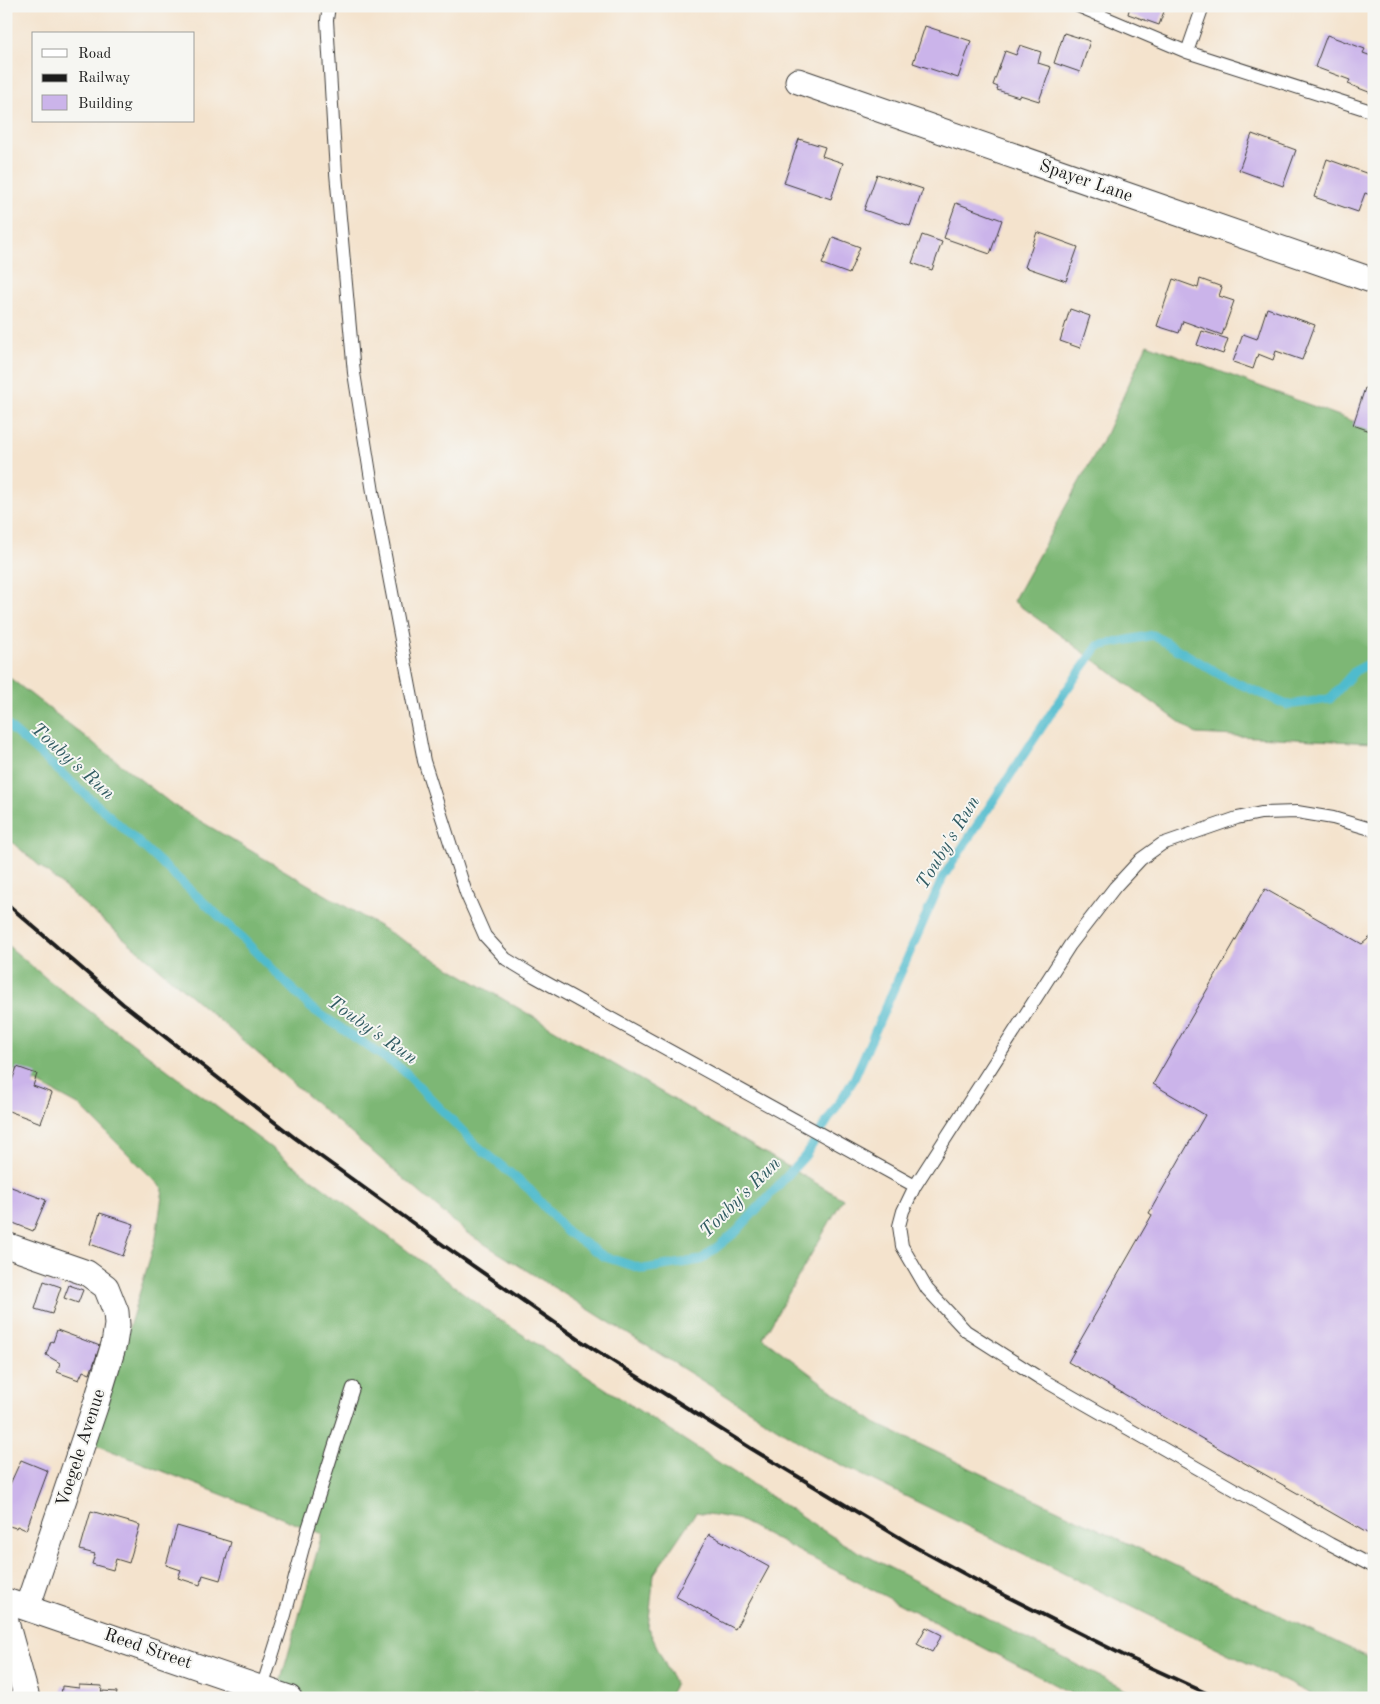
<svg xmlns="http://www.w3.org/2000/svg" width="1380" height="1704" viewBox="0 0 1380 1704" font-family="'Old Standard TT',serif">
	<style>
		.forest { fill: #7db775; stroke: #4c6a48 }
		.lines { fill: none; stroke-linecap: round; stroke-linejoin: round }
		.stream { stroke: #50bbcd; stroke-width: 9 }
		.building { fill: #cbb4ea }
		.lane-casing { stroke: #3c3a37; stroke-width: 14 }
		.street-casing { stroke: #3c3a37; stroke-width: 27 }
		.lane { stroke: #fff; stroke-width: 12 }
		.street { stroke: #fff; stroke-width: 25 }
		.rail { stroke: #1c1c1c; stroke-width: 4 }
		.labels { text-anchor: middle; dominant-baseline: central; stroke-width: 4; stroke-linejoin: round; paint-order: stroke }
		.street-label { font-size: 18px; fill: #1c1c1c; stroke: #f6f6f2 }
		.water-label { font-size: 19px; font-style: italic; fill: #315c63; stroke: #f6f6f2 }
	</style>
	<rect width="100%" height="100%" fill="#f6f6f2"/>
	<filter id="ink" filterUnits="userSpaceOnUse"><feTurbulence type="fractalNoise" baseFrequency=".02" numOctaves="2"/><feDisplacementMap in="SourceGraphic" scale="10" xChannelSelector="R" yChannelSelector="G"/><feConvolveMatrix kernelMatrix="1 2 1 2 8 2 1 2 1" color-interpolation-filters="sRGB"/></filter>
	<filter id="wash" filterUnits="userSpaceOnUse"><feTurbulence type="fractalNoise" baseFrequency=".0096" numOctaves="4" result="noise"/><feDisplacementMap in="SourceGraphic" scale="20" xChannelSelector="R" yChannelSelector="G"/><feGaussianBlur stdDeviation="1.12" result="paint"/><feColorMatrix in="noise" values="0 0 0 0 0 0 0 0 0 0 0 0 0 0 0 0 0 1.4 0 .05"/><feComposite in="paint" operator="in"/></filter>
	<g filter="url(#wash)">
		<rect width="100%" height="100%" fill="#f4e3cd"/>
		<path class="forest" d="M1147 344 1374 429V743L1196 734 1013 601 1106 434Z
			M6 675 173 805 843 1199 763 1338 875 1423 1374 1660V1698H1319L819 1454 467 1233 6 837Z
			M6 944 47 979 494 1316 844 1544 1141 1698H1080L737 1519 696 1512 654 1574 648 1628 675 1685 668 1698H313L279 1687 322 1534 94 1444 156 1238 163 1189 80 1106 6 1066Z"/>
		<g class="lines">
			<path class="stream" d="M6 724 112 818 234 930 311 1008 403 1070 474 1143 529 1189 567 1232 605 1257 643 1269 701 1260 737 1231 805 1156 854 1079 943 877 1065 692 1098 646 1153 635 1226 678 1287 705 1330 699 1355 671 1374 661"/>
		</g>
		<g id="blocks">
			<path class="building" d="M1130 6H1166L1159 25 1128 14Z
				M925 26 971 41 958 78 913 63Z
				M1064 33 1090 41 1080 72 1054 63Z
				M1327 35 1365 49 1363 53 1374 57V94L1348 84 1350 80 1315 67Z
				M1020 45 1041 52 1038 63 1051 67 1039 101 1020 95 1019 97 997 90 998 87 993 85 1005 51 1016 55Z
				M1252 134 1296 150 1283 186 1239 170Z
				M799 139 825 147 822 156 843 163 831 199 784 183Z
				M1327 159 1374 176 1373 196 1365 193 1358 212 1314 197Z
				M877 174 923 189 910 226 864 210Z
				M956 203 1002 220 990 254 944 238Z
				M1037 232 1078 247 1066 281 1025 267Z
				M922 235 942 242 932 270 912 263Z
				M833 237 860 247 849 274 822 264Z
				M1173 279 1198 288 1200 279 1222 287 1219 296 1234 301 1222 335 1183 321 1179 333 1157 326Z
				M1267 308 1315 325 1302 360 1276 351 1273 360 1258 354 1253 369 1233 362 1243 334 1257 339Z
				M1070 309 1090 316 1080 348 1060 341Z
				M1202 331 1228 339 1223 354 1197 345Z
				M1365 388 1374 390 1373 432 1353 425Z
				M1265 889 1362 944 1374 934V1537L1068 1362 1152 1215 1149 1213 1205 1115 1153 1084Z
				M17 1067 37 1074 33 1086 52 1093 41 1123 6 1110V1097Z
				M6 1185 46 1200 33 1231 6 1220Z
				M100 1213 134 1224 123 1256 90 1244Z
				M44 1281 61 1287 52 1314 35 1309Z
				M69 1285 83 1290 78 1303 64 1298Z
				M57 1330 100 1346 90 1374 83 1371 79 1380 57 1372 60 1363 46 1355 51 1341 53 1342Z
				M21 1460 48 1471 26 1530 17 1526 16 1528 6 1525V1493Z
				M91 1511 140 1525 129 1563 116 1559 113 1570 92 1564 95 1554 80 1550Z
				M177 1526 231 1542 220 1580 203 1575 200 1585 178 1578 181 1570 166 1565Z
				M709 1534 769 1567 735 1629 675 1596Z
				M926 1627 942 1635 932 1652 917 1644Z
				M79 1685 102 1686 101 1698H61L62 1686 79 1688Z
				M103 1691 117 1692 116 1698H103Z"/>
		</g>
	</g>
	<g filter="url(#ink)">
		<use href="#blocks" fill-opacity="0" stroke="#3c3a37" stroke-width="1"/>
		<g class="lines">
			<g class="lane-casing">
				<path id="lane" d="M329 6 327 20 336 173 354 373 373 492 424 761 466 893 485 936 506 959 534 976 915 1186
					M1078 6 1187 52 1374 112
					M1187 52 1203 6
					M1374 830 1333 818 1297 812 1261 813 1237 818 1162 844 1141 859 1115 887 1070 945 915 1186 903 1211 899 1226 902 1246 927 1289 966 1331 1038 1377 1330 1544 1374 1567
					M262 1688 285 1615 308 1529 353 1388"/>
			</g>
			<g class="street-casing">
				<path id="street" d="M798 81 1374 281
					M6 1245 87 1273 106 1287 116 1312 117 1325 114 1344 95 1407 27 1608
					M6 1601 289 1698
					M6 1622 27 1698"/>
			</g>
			<use href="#lane" class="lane"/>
			<use href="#street" class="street"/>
			<path class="rail" d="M6 903 123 1004 295 1138 446 1247 581 1341 752 1449 917 1548 996 1591 1123 1655 1217 1698"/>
		</g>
	</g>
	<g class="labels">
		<g class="street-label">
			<text transform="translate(1086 181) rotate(19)">Spayer Lane</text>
			<text transform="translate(81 1448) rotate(-72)">Voegele Avenue</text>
			<text transform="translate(148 1649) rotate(19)">Reed Street</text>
		</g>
		<g class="water-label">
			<text transform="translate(72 762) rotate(42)">Touby's Run</text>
			<text transform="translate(949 843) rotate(-59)">Touby's Run</text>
			<text transform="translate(372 1031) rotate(35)">Touby's Run</text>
			<text transform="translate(741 1198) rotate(-45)">Touby's Run</text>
		</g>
	</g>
	<rect width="1380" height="1704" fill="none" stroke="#f6f6f2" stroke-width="25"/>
	<rect x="32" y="32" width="162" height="90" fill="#f6f6f2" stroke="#9f9f9c"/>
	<rect x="42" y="49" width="25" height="8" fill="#ffffff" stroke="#9f9f9c"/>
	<text x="78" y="58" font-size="15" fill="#1c1c1c">Road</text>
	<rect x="42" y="74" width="25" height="8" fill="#1c1c1c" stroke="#9f9f9c"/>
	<text x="78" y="82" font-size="15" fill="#1c1c1c">Railway</text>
	<rect x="42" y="95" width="25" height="15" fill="#cbb4ea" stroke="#9f9f9c"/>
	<text x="78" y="108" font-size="15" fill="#1c1c1c">Building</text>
</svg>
